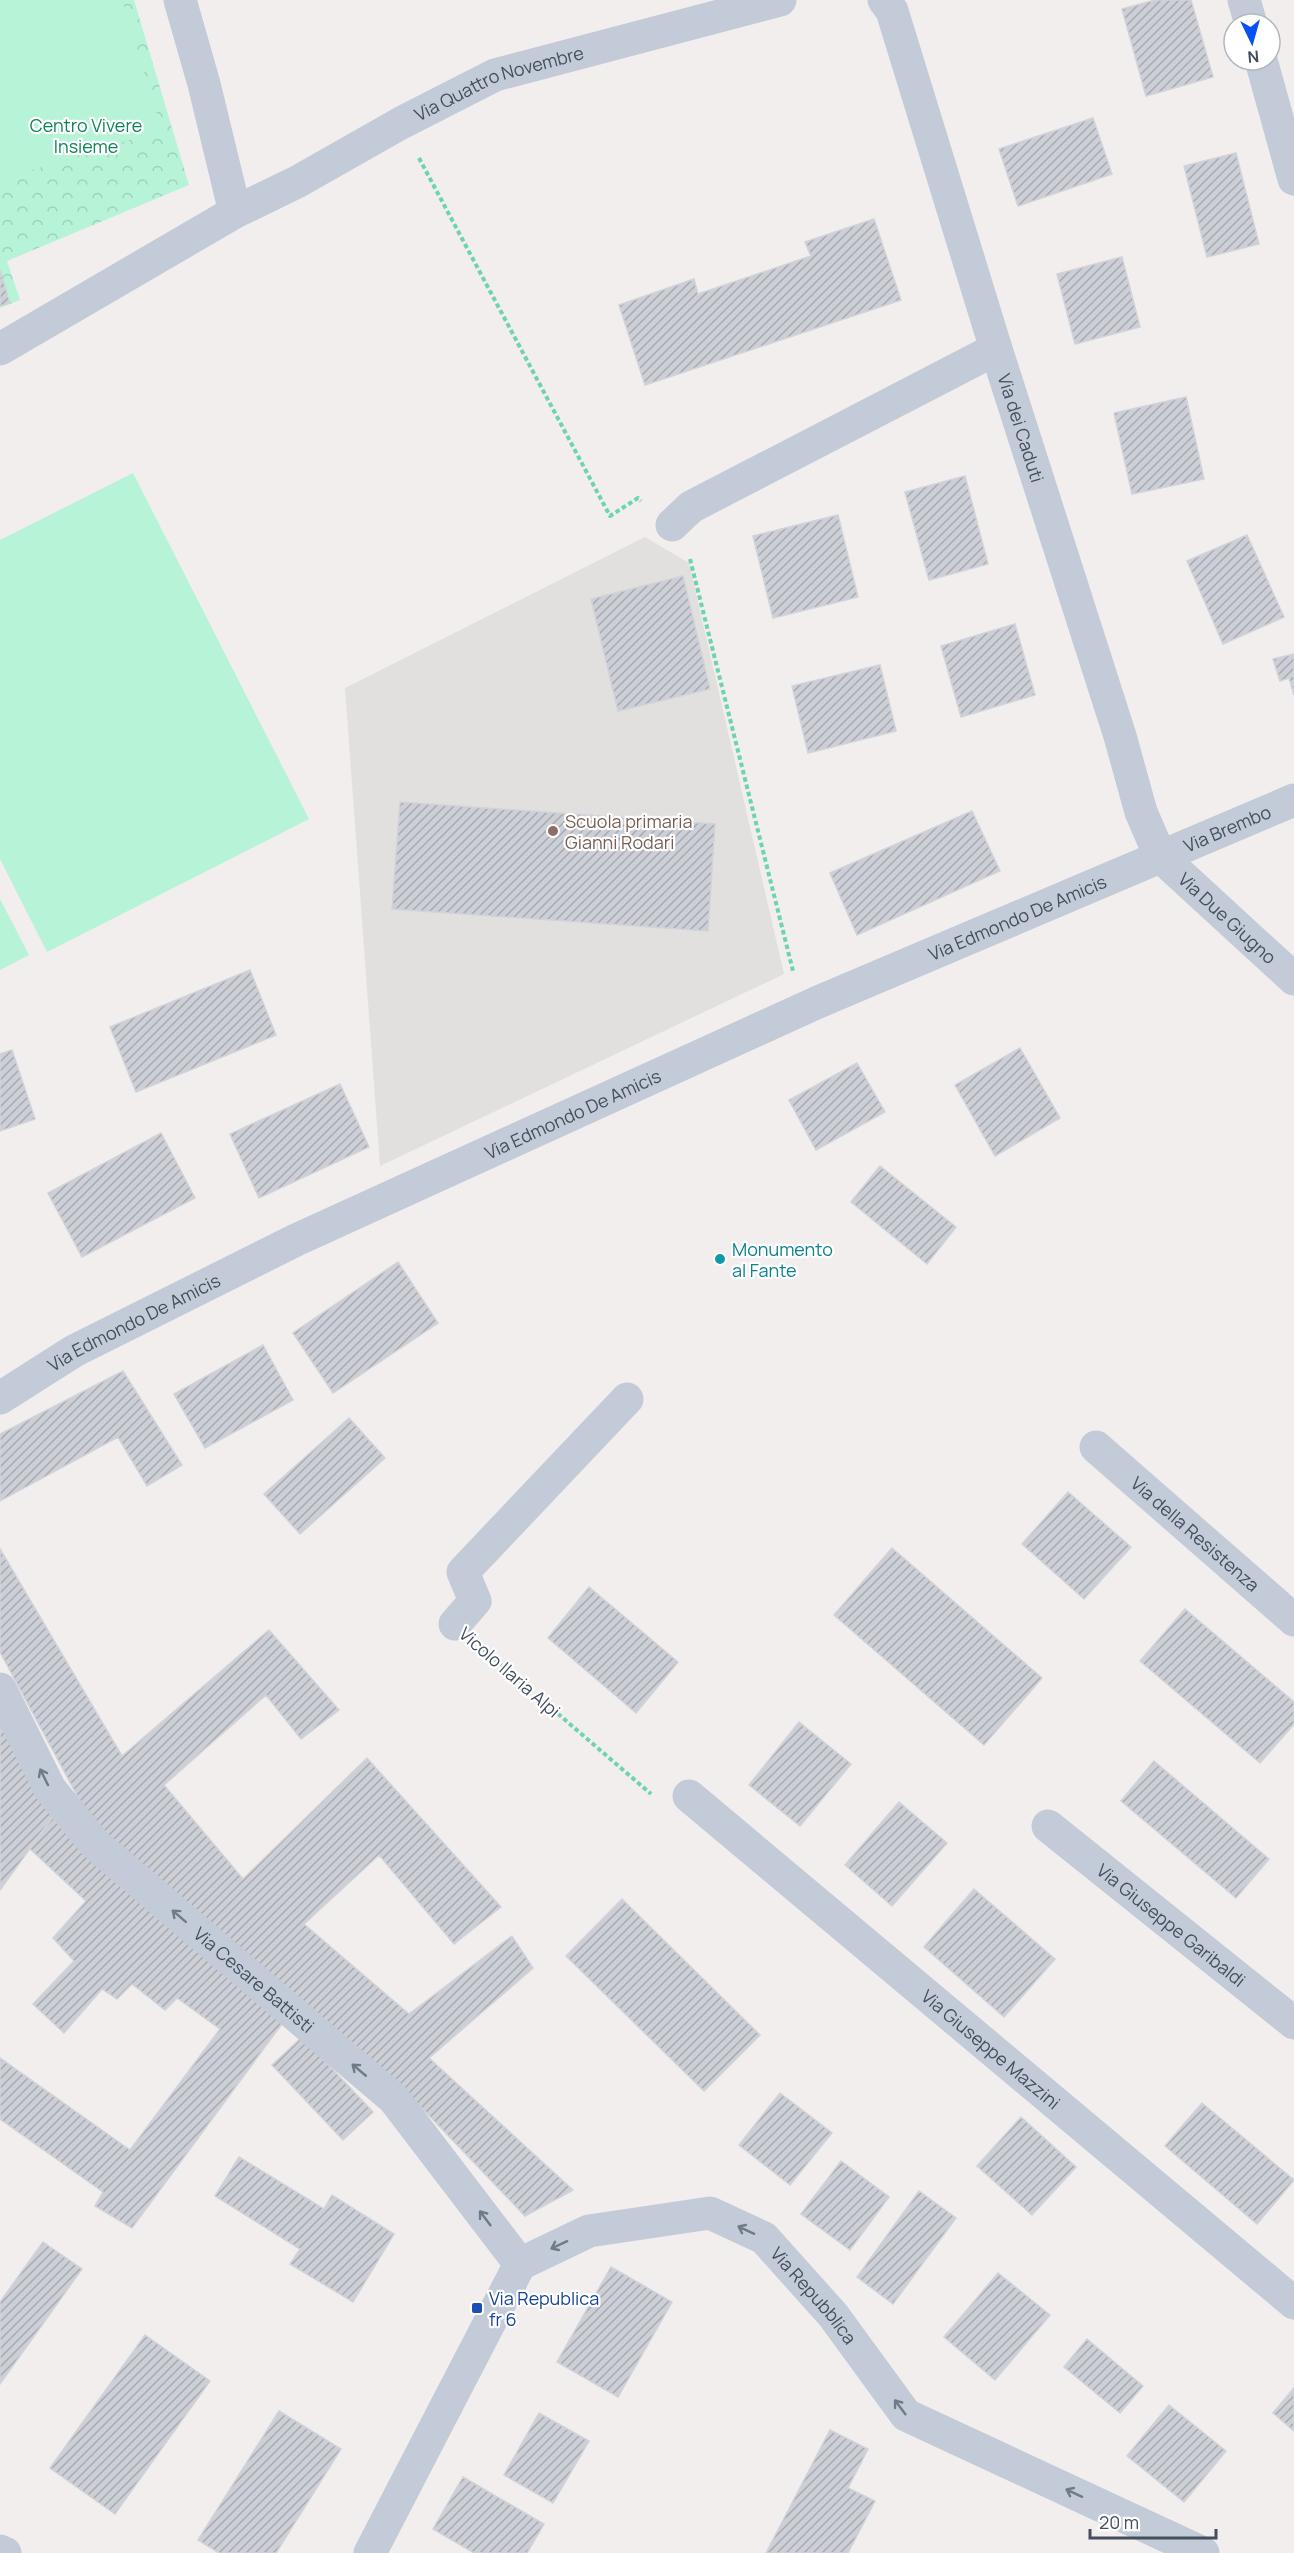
<svg xmlns="http://www.w3.org/2000/svg" width="1294" height="2553" viewBox="0 0 1294 2553" font-family="Manrope,sans-serif">
	<style>
		.education { fill: #e2dfdf }
		.park { fill: url(#park-crowns) }
		.pitch { fill: #b7f3d6 }
		.building { fill: url(#building-hatch); stroke: #d1d2da; stroke-width: 1.5 }
		.lines { fill: none; stroke-linecap: round; stroke-linejoin: round }
		.path { stroke: #6cd4ae; stroke-width: 4; stroke-dasharray: 4.5 3; stroke-linecap: butt }
		.minor { stroke: #c2cbd7; stroke-width: 33 }
		.oneway { stroke: #707a88 }
		.education-dot { fill: #8d6e63; stroke: #fff; stroke-width: 2 }
		.culture-dot { fill: #0f9aa8; stroke: #fff; stroke-width: 2 }
		.transit-dot { fill: #1a4fb4; stroke: #fff; stroke-width: 2 }
		.labels { text-anchor: middle; dominant-baseline: central; stroke-width: 4.5; stroke-linejoin: round; paint-order: stroke }
		.street-label { font-size: 18px; fill: #444e5d; stroke: #fff }
		.park-label { font-size: 18px; fill: #0e8558; stroke: #fff }
		.education-label { font-size: 18px; fill: #785e54; stroke: #fff; text-anchor: start }
		.culture-label { font-size: 18px; fill: #0d838f; stroke: #fff; text-anchor: start }
		.transit-label { font-size: 18px; fill: #164399; stroke: #fff; text-anchor: start }
	</style>
	<defs>
		<pattern id="park-crowns" width="20" height="18" patternUnits="userSpaceOnUse" patternTransform="scale(1.5)"><rect width="20" height="18" fill="#b7f3d6"/><path d="M2 6a3 3 0 1 1 6 0M12 15a3 3 0 1 1 6 0" fill="none" stroke="#9fd2ba"/></pattern>
		<pattern id="building-hatch" width="6" height="6" patternUnits="userSpaceOnUse" patternTransform="scale(1.5)"><rect width="6" height="6" fill="#cccfd6"/><path d="M-1 1l2-2M0 6l6-6M5 7l2-2" fill="none" stroke="#a7aab1"/></pattern>
	</defs>
	<rect width="100%" height="100%" fill="#f1eeed"/>
	<path class="education" d="M645 537 689 563 784 974 380 1166 345 688Z"/>
	<path class="park" d="M0 0H134L189 185 7 261 20 300 0 308Z"/>
	<path class="pitch" d="M0 0H122L162 130 0 180Z
		M133 473 309 819 47 952 0 859V540Z
		M0 899 29 955 0 970Z"/>
	<path class="building" d="M1155 0H1191L1213 77 1146 96 1122 9Z
		M1093 118 1112 174 1018 206 999 149Z
		M1236 153 1259 244 1207 257 1184 166Z
		M874 219 901 300 645 385 619 305 694 279 698 294 811 256 805 242Z
		M1122 257 1140 327 1075 344 1057 274Z
		M0 270 10 303 0 306Z
		M1186 397 1204 479 1132 494 1114 413Z
		M965 476 988 564 929 580 905 492Z
		M838 515 858 597 773 618 753 536Z
		M1247 535 1284 617 1223 644 1187 561Z
		M683 576 710 689 618 711 591 599Z
		M1015 624 1035 695 961 717 941 646Z
		M1294 654V695L1289 678 1280 681 1273 659Z
		M880 665 896 731 808 753 792 686Z
		M400 802 715 824 708 931 392 909Z
		M972 811 1000 871 857 935 830 873Z
		M250 970 276 1035 136 1092 110 1027Z
		M1020 1048 1060 1118 995 1156 955 1085Z
		M12 1050 35 1119 0 1131V1054Z
		M857 1063 885 1112 816 1150 789 1100Z
		M340 1084 369 1147 259 1198 230 1134Z
		M161 1133 195 1198 82 1257 48 1193Z
		M880 1166 956 1227 927 1264 851 1202Z
		M398 1262 438 1323 333 1393 293 1333Z
		M263 1345 293 1400 205 1448 174 1394Z
		M123 1371 182 1465 147 1486 118 1437 0 1501V1434Z
		M349 1418 385 1458 300 1534 264 1494Z
		M1068 1492 1131 1547 1084 1599 1022 1544Z
		M892 1548 1042 1678 984 1745 834 1615Z
		M0 1549 122 1756 269 1630 339 1710 301 1739 266 1695 164 1785 243 1879 367 1758 501 1907 454 1944 379 1855 304 1924 409 2014 512 1936 533 1968 429 2058 573 2190 525 2216 418 2104 101 1840 0 1652Z
		M589 1587 678 1662 636 1713 548 1638Z
		M1185 1609 1294 1702V1724L1260 1763 1140 1661Z
		M0 1709 53 1817 0 1890Z
		M799 1722 851 1764 800 1826 749 1785Z
		M1154 1761 1269 1859 1236 1898 1121 1801Z
		M899 1802 947 1843 892 1906 845 1865Z
		M53 1817 284 2021 132 2228 95 2206 103 2192 0 2119V2058L130 2150 220 2029 177 1998 165 2010 132 1984 117 1999 102 1989 64 2033 33 2004 74 1961 53 1938 86 1901 29 1848Z
		M974 1889 1055 1959 1004 2017 924 1947Z
		M622 1899 760 2035 704 2091 566 1956Z
		M302 2037 373 2112 343 2140 272 2065Z
		M780 2093 832 2133 790 2185 739 2145Z
		M1202 2103 1294 2180 1257 2224 1165 2146Z
		M1021 2117 1076 2167 1032 2215 977 2166Z
		M239 2157 324 2209 332 2195 394 2234 353 2302 290 2264 300 2249 215 2196Z
		M841 2161 889 2197 850 2250 801 2214Z
		M919 2191 956 2218 893 2304 857 2277Z
		M43 2242 82 2269 0 2384V2302Z
		M611 2267 672 2302 618 2397 557 2362Z
		M998 2273 1050 2315 995 2380 944 2337Z
		M145 2335 210 2381 115 2514 50 2468Z
		M1087 2339 1143 2386 1120 2413 1064 2367Z
		M1294 2388V2431L1273 2413Z
		M1169 2405 1226 2451 1184 2502 1127 2456Z
		M279 2411 341 2449 276 2553H219L198 2540Z
		M539 2413 589 2441 553 2503 504 2475Z
		M830 2430 868 2449 848 2488 875 2501 848 2553H766Z
		M463 2477 544 2524 527 2553H474L433 2529Z"/>
	<g class="lines">
		<path class="path" d="M419 158 610 516 638 498 641 501
			M690 559 793 971
			M484 1650 651 1794"/>
		<g class="minor">
			<path d="M180 0 204 84 235 212"/>
			<path id="s1" d="M884 0 892 11 996 349 1120 736 1141 812 1160 856 1294 979"/>
			<path d="M1244 0 1251 24"/>
			<path d="M1261 60 1294 179"/>
			<path id="s2" d="M0 349 235 212 297 182 401 123 495 75 780 0"/>
			<path d="M672 525 691 507 996 349"/>
			<path id="s3" d="M0 1398 74 1351 296 1240 816 1003 1294 800"/>
			<path id="s4" d="M1096 1447 1294 1620"/>
			<path d="M455 1624 475 1601 463 1572 627 1399"/>
			<path id="s5" d="M0 1689 50 1789 95 1844 394 2099 520 2264"/>
			<path id="s6" d="M689 1796 1294 2303"/>
			<path id="s7" d="M1048 1826 1294 2023"/>
			<path d="M0 2551 5 2553"/>
			<path id="s8" d="M370 2553 520 2264 589 2231 710 2213 764 2238 833 2315 906 2415 1203 2553"/>
		</g>
	</g>
	<defs><path id="oneway-shaft" d="M-6 0H5M1.5-3L5.5 0L1.5 3" fill="none" stroke-width="1.6" stroke-linecap="round" stroke-linejoin="round" transform="scale(1.5)"/></defs>
	<g class="oneway">
		<use href="#oneway-shaft" transform="translate(44 1777) rotate(-116)"/>
		<use href="#oneway-shaft" transform="translate(179 1916) rotate(-139)"/>
		<use href="#oneway-shaft" transform="translate(359 2070) rotate(-140)"/>
		<use href="#oneway-shaft" transform="translate(485 2218) rotate(-127)"/>
		<use href="#oneway-shaft" transform="translate(746 2230) rotate(-155)"/>
		<use href="#oneway-shaft" transform="translate(559 2245) rotate(155)"/>
		<use href="#oneway-shaft" transform="translate(900 2407) rotate(-127)"/>
		<use href="#oneway-shaft" transform="translate(1074 2493) rotate(-155)"/>
	</g>
	<circle class="education-dot" cx="553" cy="831" r="6"/>
	<circle class="culture-dot" cx="720" cy="1259" r="6"/>
	<rect class="transit-dot" x="471" y="2302" width="12" height="12" rx="3"/>
	<g class="labels">
		<g class="street-label">
			<text stroke="none"><textPath href="#s2" startOffset="567">Via Quattro Novembre</textPath></text>
			<text stroke="none"><textPath href="#s1" startOffset="450">Via dei Caduti</textPath></text>
			<text stroke="none"><textPath href="#s3" startOffset="1354">Via Brembo</textPath></text>
			<text stroke="none"><textPath href="#s3" startOffset="1126">Via Edmondo De Amicis</textPath></text>
			<text stroke="none"><textPath href="#s1" startOffset="992">Via Due Giugno</textPath></text>
			<text stroke="none"><textPath href="#s3" startOffset="640">Via Edmondo De Amicis</textPath></text>
			<text stroke="none"><textPath href="#s3" startOffset="154">Via Edmondo De Amicis</textPath></text>
			<text stroke="none"><textPath href="#s4" startOffset="132">Via della Resistenza</textPath></text>
			<text transform="translate(510 1672) rotate(41)">Vicolo Ilaria Alpi</text>
			<text stroke="none"><textPath href="#s7" startOffset="158">Via Giuseppe Garibaldi</textPath></text>
			<text stroke="none"><textPath href="#s5" startOffset="392">Via Cesare Battisti</textPath></text>
			<text stroke="none"><textPath href="#s6" startOffset="394">Via Giuseppe Mazzini</textPath></text>
			<text stroke="none"><textPath href="#s8" startOffset="660">Via Repubblica</textPath></text>
		</g>
		<g class="park-label">
			<text x="86" y="125">Centro Vivere<tspan x="86" dy="21">Insieme</tspan></text>
		</g>
		<g class="education-label">
			<text x="565" y="821">Scuola primaria<tspan x="565" dy="21">Gianni Rodari</tspan></text>
		</g>
		<g class="culture-label">
			<text x="732" y="1249">Monumento<tspan x="732" dy="21">al Fante</tspan></text>
		</g>
		<g class="transit-label">
			<text x="489" y="2298">Via Republica<tspan x="489" dy="21">fr 6</tspan></text>
		</g>
	</g>
	<g transform="translate(1252 42) rotate(175)"><circle r="28" fill="#ffffff" stroke="#b4b8be" stroke-width="1.5"/>
	<path d="M0-4.5L10 22L0 15L-10 22Z" fill="#0750f1"/>
	<text y="-9" font-size="16" font-weight="bold" text-anchor="middle" fill="#444e5d">N</text>
	</g>
	<path d="M1090 2529v9h126v-9" fill="none" stroke="#444e5d" stroke-width="3"/>
	<text x="1099" y="2529" font-size="18" fill="#444e5d" stroke="#ffffff" stroke-width="4.5" paint-order="stroke">20 m</text>
</svg>
